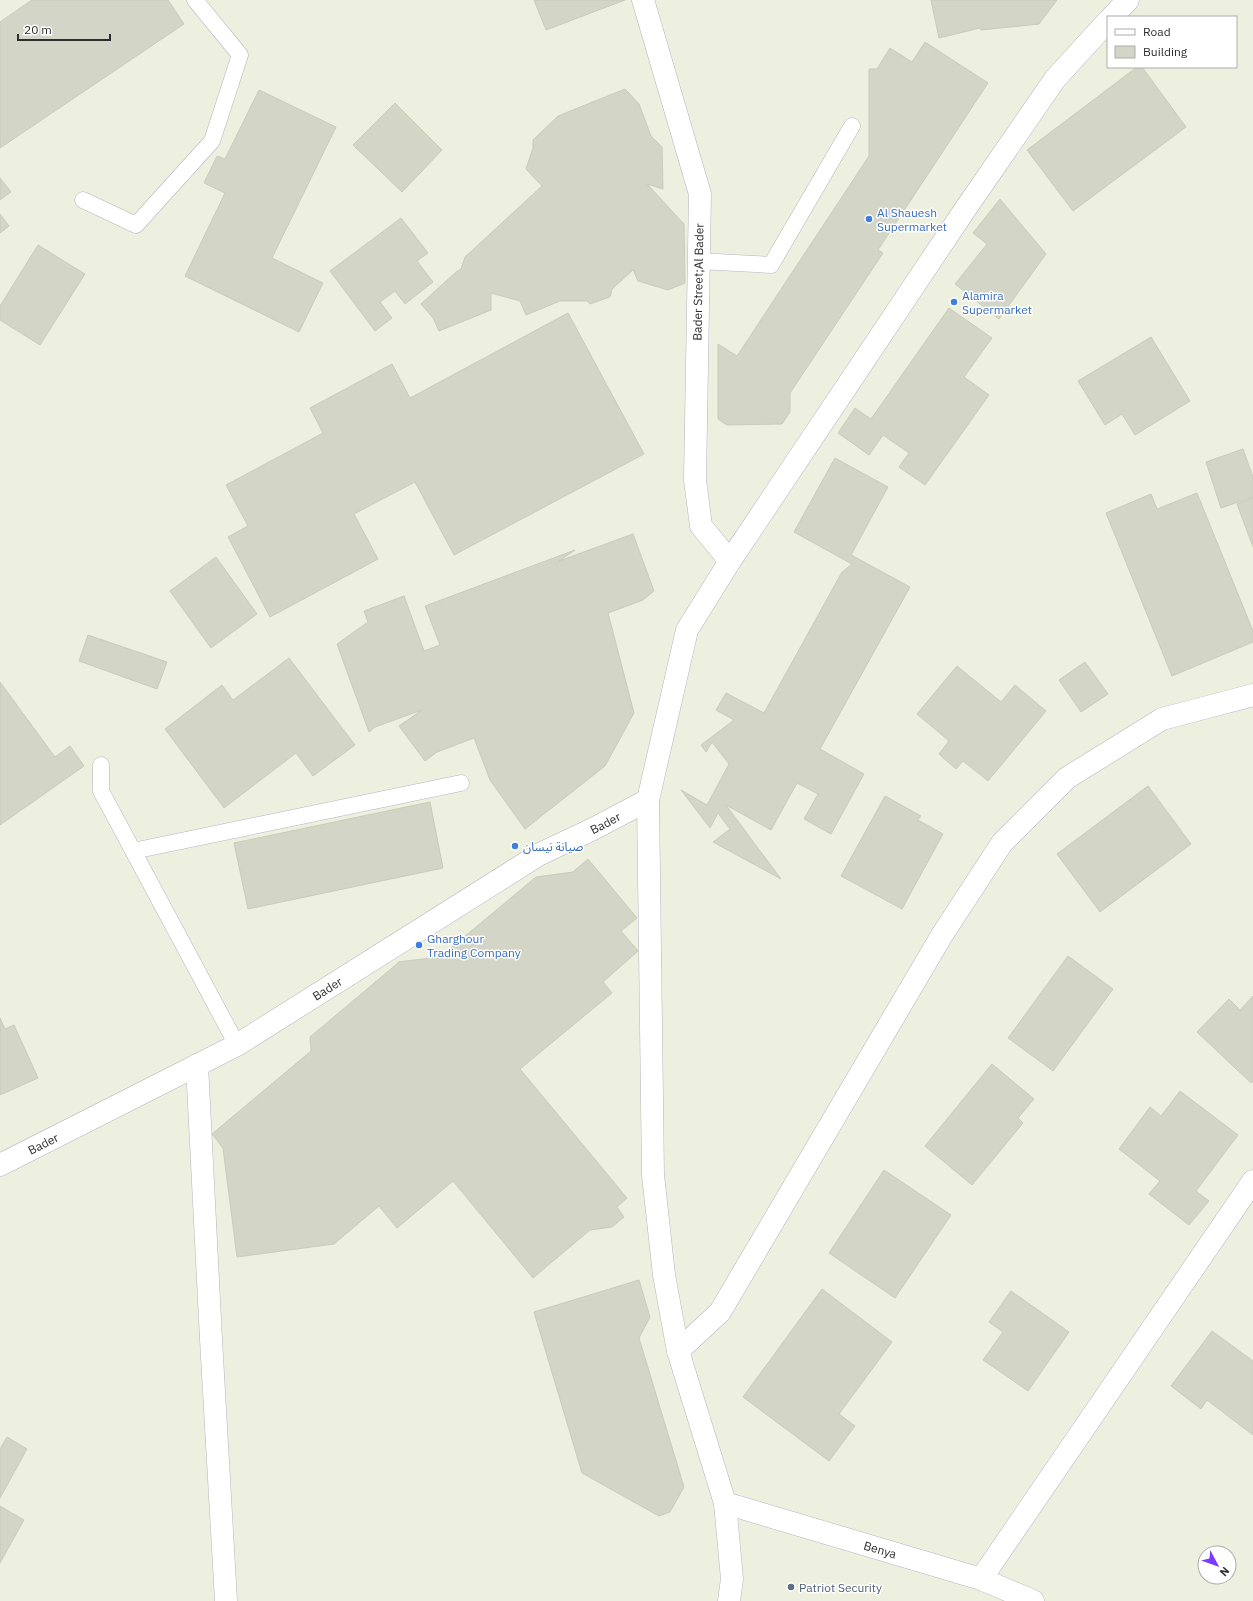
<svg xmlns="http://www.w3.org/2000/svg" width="1253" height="1601" viewBox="0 0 1253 1601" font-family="'IBM Plex Sans','Noto Sans Arabic',sans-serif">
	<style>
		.building { fill: #d3d5c7; stroke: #c9ccb7 }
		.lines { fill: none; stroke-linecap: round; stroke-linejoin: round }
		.lane-casing { stroke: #b7b2c2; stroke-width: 17 }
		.street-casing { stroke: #b7b2c2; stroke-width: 23 }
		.lane { stroke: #fff; stroke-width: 16 }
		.street { stroke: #fff; stroke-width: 22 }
		.shop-dot { fill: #3f7fe0; stroke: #fff; stroke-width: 1.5 }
		.service-dot { fill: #5c6f8a; stroke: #fff; stroke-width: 1.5 }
		.labels { text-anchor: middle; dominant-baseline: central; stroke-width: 3; stroke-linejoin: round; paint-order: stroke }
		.shop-label { font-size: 12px; fill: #366cbe; stroke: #fff; text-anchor: start }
		.street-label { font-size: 12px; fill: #2d2d2d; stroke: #fff }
		.service-label { font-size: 12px; fill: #4e5e75; stroke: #fff; text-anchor: start }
	</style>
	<rect width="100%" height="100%" fill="#eef0df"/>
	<path class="building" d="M32 0H168L184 24 0 148V22Z
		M534 0H625L546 30Z
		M931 0H1057L1039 24 981 30 980 28 939 38Z
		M925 42 988 83 878 250 883 253 790 393V412L782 424 727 425 718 419V344L737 356 869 156V69H877L890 48 912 62Z
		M1137 67H1142L1186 127 1073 211 1027 150Z
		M625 89 639 104 651 136 662 147 663 189 647 184 684 224 685 283 668 290 638 281 633 270 612 289 610 297 590 304 587 301H560L526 315 520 301 491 293V310L439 331 433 318 421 304 456 272 461 269 465 257 542 186 526 169 533 148V140L558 116Z
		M259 90 336 127 272 258 323 283 299 332 185 276 225 193 204 183 217 156 225 159Z
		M395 103 442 150 402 192 353 145Z
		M0 178 11 192 0 200Z
		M1000 199 1046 254 999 319 955 284 987 244 973 233Z
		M0 214 9 226 0 233Z
		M401 218 428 253 417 261 433 282 405 304 395 291 380 302 392 318 375 331 330 271Z
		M38 245 85 274 40 345 0 320V306Z
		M949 308 992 338 964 377 989 395 925 485 899 467 909 453 883 435 869 455 838 433 855 408 871 419Z
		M568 313 644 454 454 555 415 482 354 514 378 559 270 617 228 537 248 526 226 485 323 433 310 408 392 364 410 398Z
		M1151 337 1190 401 1135 435 1122 414 1105 425 1078 381Z
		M1243 449 1253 477V497L1221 508 1206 462Z
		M835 458 888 487 851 555 910 587 820 749 864 774 831 834 804 819 818 794 797 783 771 830 726 805 781 879 713 842 730 829 718 813 710 828 681 790 707 805 729 764 712 742 706 752 701 745 734 720 716 710 726 693 764 713 842 572 852 564 794 532Z
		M1197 493 1253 631V642L1172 676 1106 513 1151 494 1157 509Z
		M1253 498V547L1237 504Z
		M633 534 654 591 643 600 608 613 634 713 605 766 525 829 490 780 474 738 437 752 425 761 399 726 422 710 375 727 369 732 337 644 368 622 364 611 404 596 424 651 440 645 425 606 575 550 559 561Z
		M216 557 257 614 211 648 170 591Z
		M88 635 167 662 157 689 79 661Z
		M289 658 355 745 313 776 296 753 224 808 165 729 222 685 233 700Z
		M1085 662 1108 694 1081 712 1059 680Z
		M957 666 1001 702 1015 685 1046 711 988 781 963 761 956 769 939 754 949 741 917 714Z
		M0 682 55 757 70 746 84 766 0 825Z
		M1148 786 1191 844 1100 912 1057 854Z
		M885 796 921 816 918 820 943 834 902 909 841 876Z
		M430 802 443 868 248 909 234 843Z
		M588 859 637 918 621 931 638 951 603 982 612 993 520 1069 627 1198 617 1207 624 1217 612 1227 590 1230 533 1278 453 1181 397 1228 379 1206 334 1244 237 1257 223 1148 212 1134 311 1051 310 1037 398 963V962L440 957 536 877 573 872Z
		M1068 956 1113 989 1053 1071 1008 1038Z
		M1253 996V1081L1251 1083 1197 1032 1229 999 1240 1010Z
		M0 1018 5 1029 14 1025 38 1078 0 1095Z
		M992 1064 1034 1099 1018 1118 1023 1123 972 1185 925 1146Z
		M1180 1091 1238 1135 1196 1191 1209 1201 1189 1225 1149 1194 1160 1181 1119 1149 1150 1107 1161 1116Z
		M884 1170 951 1215 895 1298 829 1253Z
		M639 1280 650 1317 639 1338 684 1487 670 1512 659 1516 582 1473 534 1312Z
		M822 1289 892 1342 839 1414 855 1426 829 1461 743 1397Z
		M1011 1291 1069 1332 1028 1391 983 1360 1003 1332 989 1322Z
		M1212 1331 1253 1361V1435L1207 1400 1201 1409 1171 1386Z
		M7 1437 27 1449 0 1498V1449Z
		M0 1506 24 1520 0 1563Z"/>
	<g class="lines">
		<g class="lane-casing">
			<path id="lane" d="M83 200 136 225 212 141 240 55 195 0
				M699 261 771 265 852 126
				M101 765V791L237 1045
				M133 851 461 783"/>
		</g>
		<g class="street-casing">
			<g id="street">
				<path d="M643 0 700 194 695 480 701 526 730 561"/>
				<path d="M1112 17 1128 0"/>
				<path d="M197 1065 211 1339 226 1601"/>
				<path id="s1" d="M0 1165 237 1045 540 854 593 829 648 800"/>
				<path d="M678 1351 720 1312 942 935 1002 843 1067 778 1162 719 1253 695"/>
				<path id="s2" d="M725 1503 981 1579 1033 1601"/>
				<path d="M981 1579 1253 1181"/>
				<path d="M729 1601 732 1579 725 1503 678 1351 664 1275 653 1175 648 800 687 630 730 561 964 211 1055 79 1108 21"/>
			</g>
		</g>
		<use href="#lane" class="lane"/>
		<use href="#street" class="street"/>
	</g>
	<g class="shop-dot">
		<circle cx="869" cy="219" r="4"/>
		<circle cx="954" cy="302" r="4"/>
		<circle cx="515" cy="846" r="4"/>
		<circle cx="419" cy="945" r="4"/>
	</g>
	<circle class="service-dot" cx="791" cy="1587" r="4"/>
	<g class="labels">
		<g class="shop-label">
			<text x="877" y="212">Al Shauesh<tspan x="877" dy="14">Supermarket</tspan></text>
			<text x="962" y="295">Alamira<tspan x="962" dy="14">Supermarket</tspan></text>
			<text x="523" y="846">صيانة نيسان</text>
			<text x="427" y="938">Gharghour<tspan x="427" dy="14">Trading Company</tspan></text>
		</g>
		<g class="street-label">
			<text transform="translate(698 282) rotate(-89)">Bader Street;Al Bader</text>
			<text stroke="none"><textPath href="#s1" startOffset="696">Bader</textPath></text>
			<text stroke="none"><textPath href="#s1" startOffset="372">Bader</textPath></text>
			<text stroke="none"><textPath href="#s1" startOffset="48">Bader</textPath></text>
			<text stroke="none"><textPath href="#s2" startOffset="162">Benya</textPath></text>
		</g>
		<g class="service-label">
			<text x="799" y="1587">Patriot Security</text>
		</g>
	</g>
	<rect x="1107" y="16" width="130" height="52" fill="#ffffff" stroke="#ababab"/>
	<rect x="1115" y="29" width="20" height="6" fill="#ffffff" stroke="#ababab"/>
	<text x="1143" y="36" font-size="12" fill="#2d2d2d">Road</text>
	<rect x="1115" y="46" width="20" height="12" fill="#d3d5c7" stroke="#ababab"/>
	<text x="1143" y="56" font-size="12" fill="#2d2d2d">Building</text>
	<g transform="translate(1217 1565) rotate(131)"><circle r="19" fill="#ffffff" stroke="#ababab"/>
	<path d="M0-3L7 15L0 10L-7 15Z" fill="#793cff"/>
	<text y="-6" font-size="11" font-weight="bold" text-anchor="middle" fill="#2d2d2d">N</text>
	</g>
	<path d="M18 34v6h92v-6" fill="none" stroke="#2d2d2d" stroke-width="2"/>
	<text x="24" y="34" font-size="12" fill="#2d2d2d" stroke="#ffffff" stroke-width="3" paint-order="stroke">20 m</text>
</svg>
